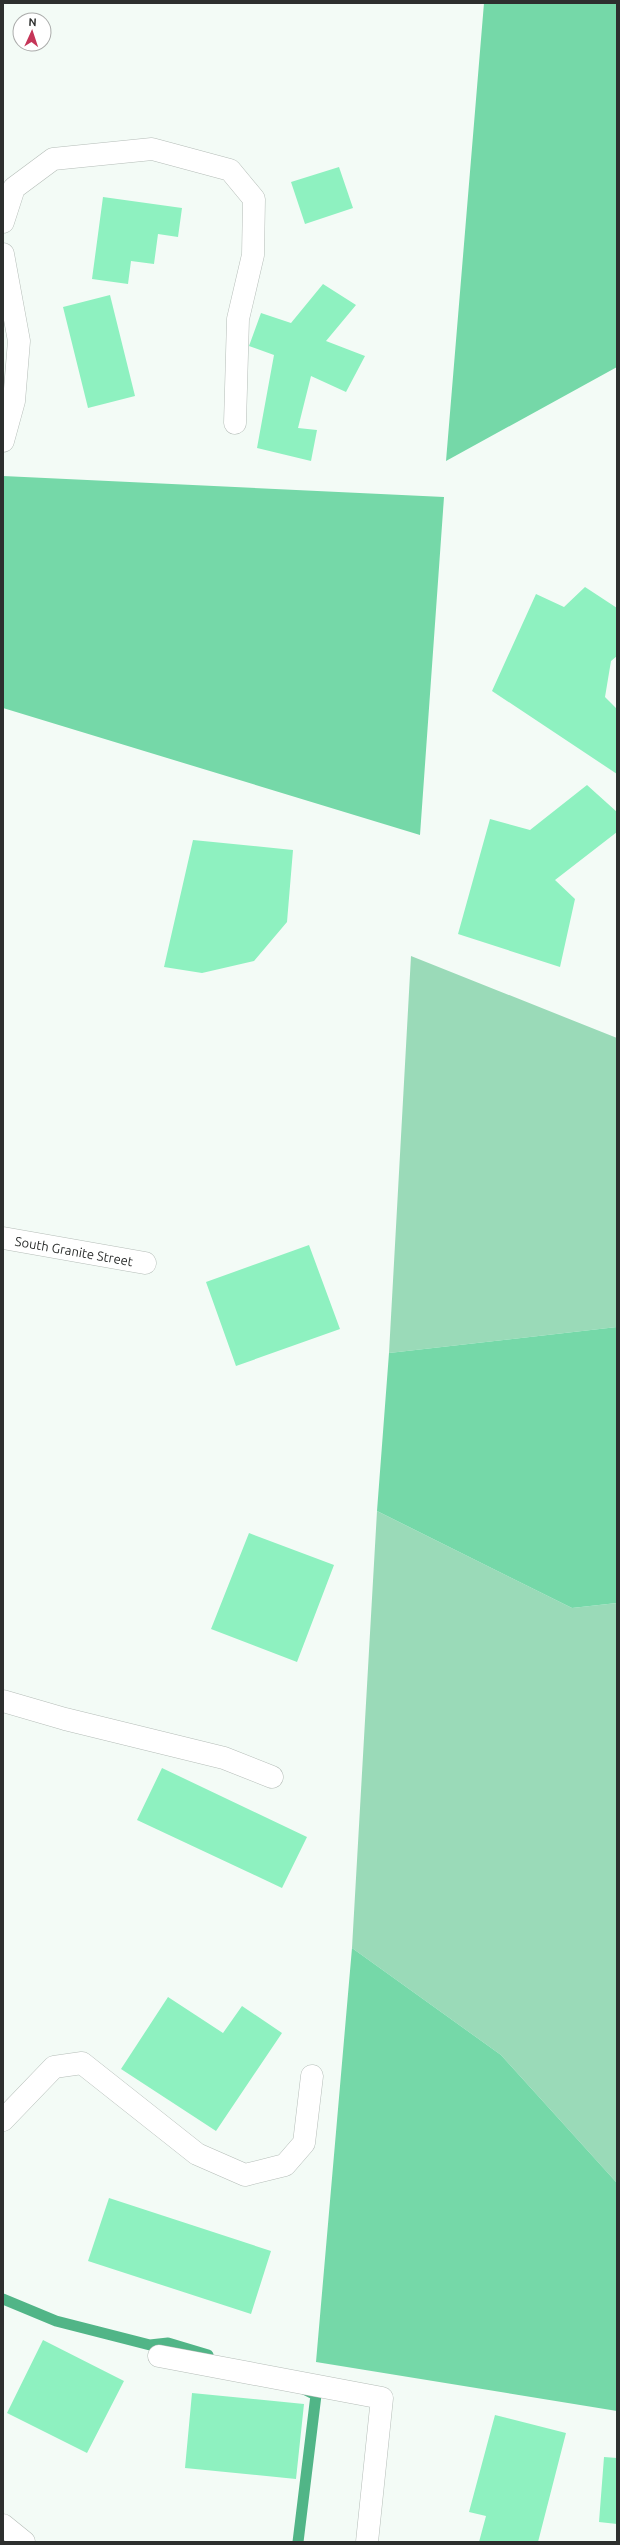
<svg xmlns="http://www.w3.org/2000/svg" width="620" height="2545" viewBox="0 0 620 2545" font-family="Ubuntu,sans-serif">
	<style>
		.green { fill: #9adab8 }
		.forest { fill: #75d8a8 }
		.lines { fill: none; stroke-linecap: round; stroke-linejoin: round }
		.stream { stroke: #51b587; stroke-width: 11 }
		.building { fill: #8ef1c0 }
		.minor-casing { stroke: #b5bdb8; stroke-width: 23 }
		.minor { stroke: #fff; stroke-width: 22 }
		.labels { text-anchor: middle; dominant-baseline: central; stroke-width: 4; stroke-linejoin: round; paint-order: stroke }
		.street-label { font-size: 13px; fill: #2d2f2e; stroke: #fff }
	</style>
	<rect width="100%" height="100%" fill="#f3fbf6"/>
	<path class="green" d="M411 956 617 1038V1327L389 1353Z
		M377 1511 572 1608 617 1603V2183L501 2055 352 1948Z"/>
	<path class="forest" d="M484 3H617V367L446 461Z
		M3 476 444 497 420 835 3 708Z
		M617 1327V1603L572 1608 377 1511 389 1353Z
		M352 1948 501 2055 617 2183V2411L316 2362Z"/>
	<g class="lines">
		<path class="stream" d="M3 2299 56 2321 150 2345 168 2343 208 2355
			M298 2542 316 2395 304 2389"/>
	</g>
	<path class="building" d="M339 167 353 208 305 224 291 182Z
		M103 197 182 208 178 237 158 234 154 264 131 261 128 284 92 279Z
		M323 284 356 305 326 341 365 356 346 392 311 376 298 428 317 430 311 461 257 448 274 355 249 346 261 313 291 323Z
		M110 295 135 396 88 408 63 307Z
		M585 587 617 608V656L611 661 605 697 617 709V774L492 691 536 594 564 607Z
		M587 785 617 812V832L555 880 575 899 560 967 458 934 490 819 530 830Z
		M193 840 293 850 287 922 254 961 202 973 164 967Z
		M309 1245 340 1329 236 1366 206 1282Z
		M249 1533 334 1565 297 1662 211 1629Z
		M162 1768 307 1837 282 1888 137 1820Z
		M168 1997 223 2033 242 2006 282 2033 216 2131 121 2069Z
		M109 2198 271 2251 251 2314 88 2261Z
		M43 2340 124 2381 87 2453 7 2413Z
		M192 2393 304 2404 296 2479 185 2468Z
		M495 2415 566 2433 538 2542H479L486 2516 469 2512Z
		M604 2457 617 2458V2524L599 2522Z"/>
	<g class="lines">
		<g class="minor-casing">
			<path id="minor" d="M3 222 14 188 53 159 152 149 230 170 254 199 253 255 238 319 235 423
				M3 254 19 341 14 401 3 441
				M3 1238 145 1263
				M3 1701 65 1719 224 1758 272 1777
				M3 2120 54 2067 82 2063 197 2154 245 2175 285 2165 304 2143 312 2076
				M159 2356 382 2398 367 2542
				M3 2525 24 2542"/>
		</g>
		<use href="#minor" class="minor"/>
	</g>
	<g class="labels">
		<g class="street-label">
			<text transform="translate(74 1251) rotate(10)">South Granite Street</text>
		</g>
	</g>
	<rect width="620" height="2545" fill="none" stroke="#2d2f2e" stroke-width="8"/>
	<g transform="translate(32 32) rotate(3)"><circle r="19" fill="#ffffff" stroke="#abacab"/>
	<path d="M0-3L7 15L0 10L-7 15Z" fill="#c53558"/>
	<text y="-6" font-size="11" font-weight="bold" text-anchor="middle" fill="#2d2f2e">N</text>
	</g>
</svg>
